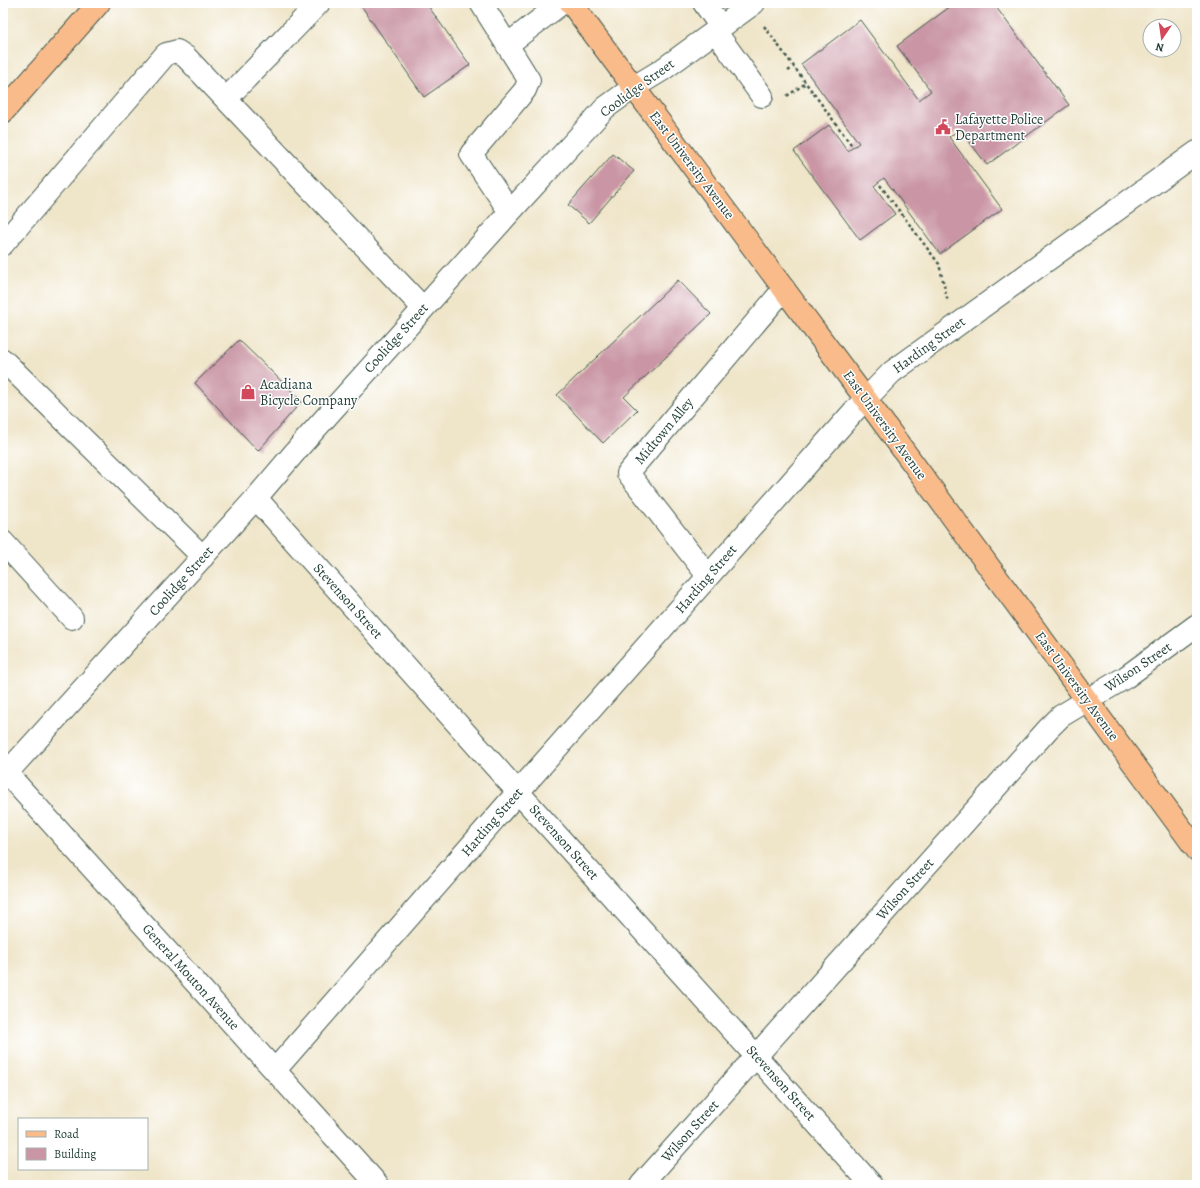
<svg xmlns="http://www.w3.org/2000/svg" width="1200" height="1188" viewBox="0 0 1200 1188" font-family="Alegreya,serif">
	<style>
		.building { fill: #ca96a6 }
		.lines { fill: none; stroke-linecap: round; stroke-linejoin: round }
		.minor-casing { stroke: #3e564a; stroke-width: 24 }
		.major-casing { stroke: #3e564a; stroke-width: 24 }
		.path { stroke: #3e564a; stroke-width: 2.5; stroke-dasharray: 3 3; stroke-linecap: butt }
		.minor { stroke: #fff; stroke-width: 22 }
		.major { stroke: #fabb8b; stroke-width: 22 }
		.labels { text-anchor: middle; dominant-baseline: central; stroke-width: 3; stroke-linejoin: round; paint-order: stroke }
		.street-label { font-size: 14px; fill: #1f3d34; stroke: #fff }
		.poi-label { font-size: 14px; fill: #1f3d34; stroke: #fff; text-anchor: start }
	</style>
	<rect width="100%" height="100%" fill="#fff"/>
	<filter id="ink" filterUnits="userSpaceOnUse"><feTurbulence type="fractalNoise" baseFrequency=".025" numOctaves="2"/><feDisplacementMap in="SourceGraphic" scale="8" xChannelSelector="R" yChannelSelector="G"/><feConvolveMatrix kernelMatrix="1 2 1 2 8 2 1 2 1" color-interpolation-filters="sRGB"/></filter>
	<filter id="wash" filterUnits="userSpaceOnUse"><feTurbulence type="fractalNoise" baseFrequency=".012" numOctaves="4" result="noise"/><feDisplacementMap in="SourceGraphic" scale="16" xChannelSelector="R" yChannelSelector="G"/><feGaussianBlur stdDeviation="0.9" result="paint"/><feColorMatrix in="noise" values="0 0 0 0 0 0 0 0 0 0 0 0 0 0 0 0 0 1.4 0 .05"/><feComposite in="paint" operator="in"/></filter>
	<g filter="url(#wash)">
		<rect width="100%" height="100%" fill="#efe5c9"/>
		<g id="blocks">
			<path class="building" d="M362 3H426L470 65 424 97 360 4Z
				M955 3H993L1069 105 987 165 960 129 949 137 1002 209 940 254 884 178 874 186 895 214 860 240 794 151 829 125 848 151 859 143 801 64 860 20 919 100 931 91 897 46Z
				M613 154 634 171 589 223 568 205Z
				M678 280 711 314 624 397 637 410 603 443 557 395Z
				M239 340 302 401 258 451 195 383Z"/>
		</g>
	</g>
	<g filter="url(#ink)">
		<use href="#blocks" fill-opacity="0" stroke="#3e564a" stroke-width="1"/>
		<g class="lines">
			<g class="minor-casing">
				<path id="minor" d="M481 3 529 80 525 90 471 154 510 212
					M704 3 721 27
					M715 31 762 96
					M507 45 562 3
					M226 99 319 3
					M3 244 166 54 177 51 186 57 423 308
					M3 360 203 557
					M256 498 518 792 872 1185
					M3 542 72 618
					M708 576 628 473 784 289
					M3 769 378 1185
					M3 777 256 498 301 445 510 212 605 108 634 87 662 70 754 3
					M275 1070 518 792 855 410 892 372 1197 152
					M641 1185 1048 729 1061 716 1126 677 1197 625"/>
			</g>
			<g class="major-casing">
				<path id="major" d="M571 3 865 398 1197 850
					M3 112 99 3"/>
			</g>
			<path class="path" d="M764 26 853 147
				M788 71 794 67
				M787 96 806 83
				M880 185 939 264 948 302"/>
			<use href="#minor" class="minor"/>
			<use href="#major" class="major"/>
		</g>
	</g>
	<defs>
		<g id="civic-bare" transform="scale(1.2)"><path d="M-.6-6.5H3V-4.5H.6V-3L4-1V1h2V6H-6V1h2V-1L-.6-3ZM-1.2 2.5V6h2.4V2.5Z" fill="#d1495b" stroke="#fff" stroke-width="2.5" paint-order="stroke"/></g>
		<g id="shop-bare" transform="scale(1.2)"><path d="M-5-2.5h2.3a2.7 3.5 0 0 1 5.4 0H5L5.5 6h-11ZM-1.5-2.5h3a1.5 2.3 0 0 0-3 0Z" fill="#d1495b" stroke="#fff" stroke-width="2.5" paint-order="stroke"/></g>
	</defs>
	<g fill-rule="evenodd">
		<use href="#civic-bare" x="943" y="127"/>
		<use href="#shop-bare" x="248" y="392"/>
	</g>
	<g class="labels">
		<g class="street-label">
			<text transform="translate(637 88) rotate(-36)">Coolidge Street</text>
			<text transform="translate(692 165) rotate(53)">East University Avenue</text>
			<text transform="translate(396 338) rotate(-48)">Coolidge Street</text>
			<text transform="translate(929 345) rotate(-36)">Harding Street</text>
			<text transform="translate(885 425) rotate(54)">East University Avenue</text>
			<text transform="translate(664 431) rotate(-50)">Midtown Alley</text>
			<text transform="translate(706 579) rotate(-49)">Harding Street</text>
			<text transform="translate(181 581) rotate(-48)">Coolidge Street</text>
			<text transform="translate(348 601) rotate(48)">Stevenson Street</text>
			<text transform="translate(1138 667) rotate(-34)">Wilson Street</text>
			<text transform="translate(1077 686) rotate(54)">East University Avenue</text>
			<text transform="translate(492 822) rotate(-49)">Harding Street</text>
			<text transform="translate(564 842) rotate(48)">Stevenson Street</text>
			<text transform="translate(905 889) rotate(-48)">Wilson Street</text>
			<text transform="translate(191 977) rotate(48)">General Mouton Avenue</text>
			<text transform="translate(781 1083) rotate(48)">Stevenson Street</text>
			<text transform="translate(690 1131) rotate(-48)">Wilson Street</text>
		</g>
		<g class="poi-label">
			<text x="955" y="119">Lafayette Police<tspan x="955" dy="16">Department</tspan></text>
			<text x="260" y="384">Acadiana<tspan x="260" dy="16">Bicycle Company</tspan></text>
		</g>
	</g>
	<rect width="1200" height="1188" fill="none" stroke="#fff" stroke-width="16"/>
	<rect x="18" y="1118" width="130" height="52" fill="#ffffff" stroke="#a5b1ae"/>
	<rect x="26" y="1131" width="20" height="6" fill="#fabb8b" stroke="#a5b1ae"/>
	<text x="54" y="1138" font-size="12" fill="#1f3d34">Road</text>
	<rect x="26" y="1148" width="20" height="12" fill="#ca96a6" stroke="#a5b1ae"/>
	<text x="54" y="1158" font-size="12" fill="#1f3d34">Building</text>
	<g transform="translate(1162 38) rotate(193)"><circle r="19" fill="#ffffff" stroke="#a5b1ae"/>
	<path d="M0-3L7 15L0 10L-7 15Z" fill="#d1495b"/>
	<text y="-6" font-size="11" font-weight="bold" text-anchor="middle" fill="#1f3d34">N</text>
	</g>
</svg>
